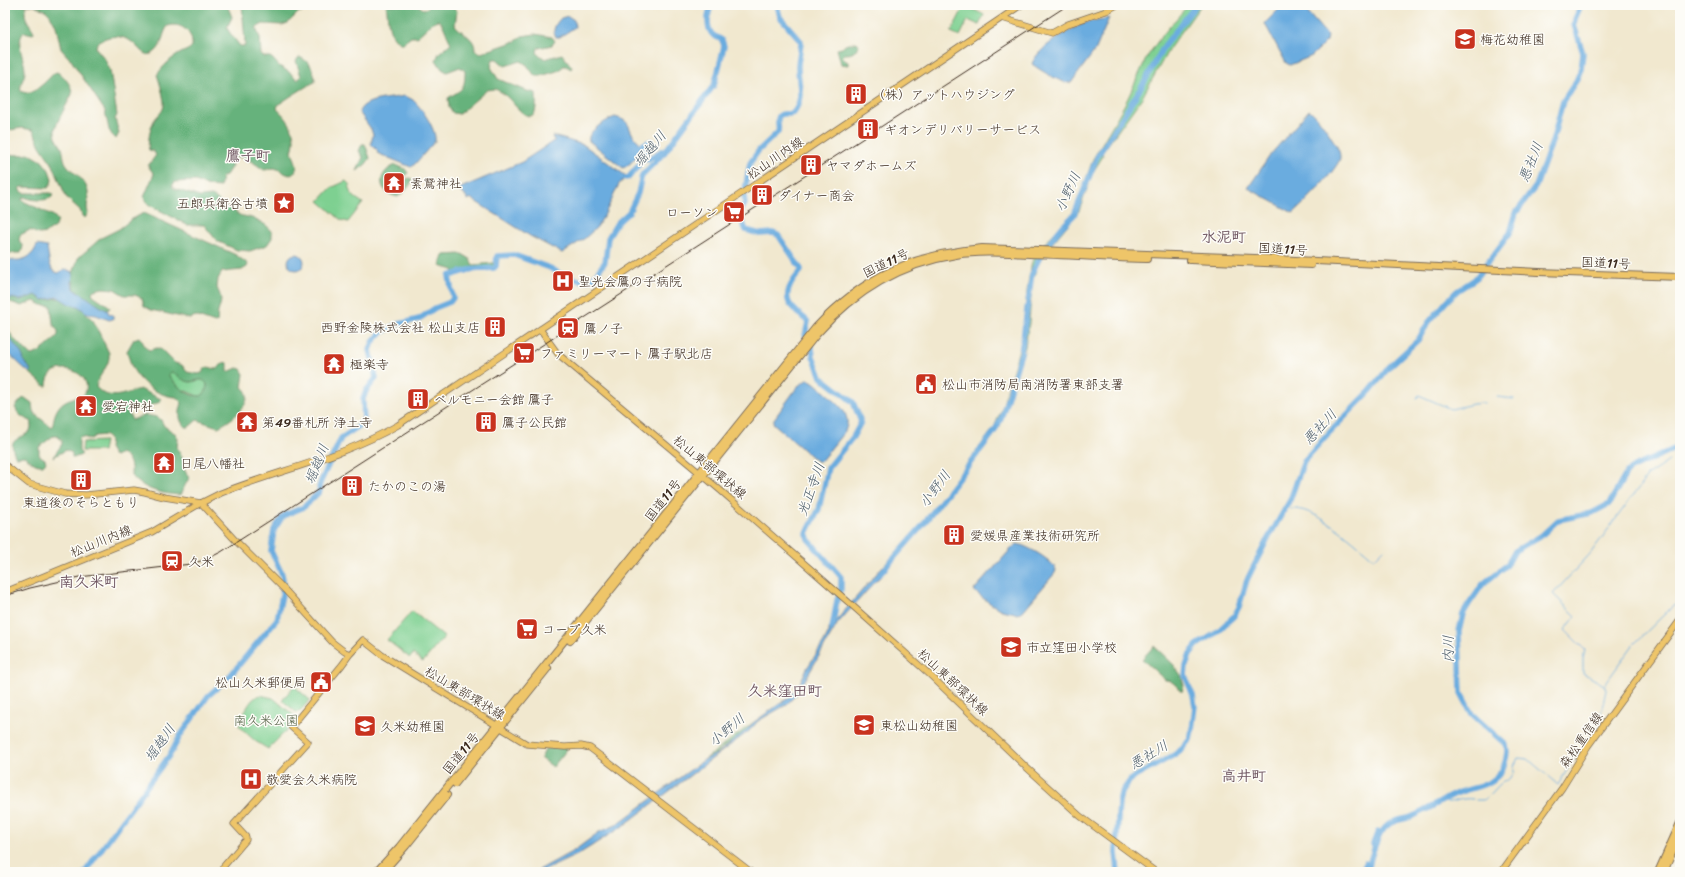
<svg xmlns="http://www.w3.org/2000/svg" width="1685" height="877" viewBox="0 0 1685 877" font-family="Sriracha,'Klee One',sans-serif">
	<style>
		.green { fill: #7ed091; stroke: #5c7d58 }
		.forest { fill: #66b27b; stroke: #506e4c; fill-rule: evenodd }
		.water { fill: #6aacdf; stroke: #526b7e }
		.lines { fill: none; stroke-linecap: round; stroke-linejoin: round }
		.stream { stroke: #6aacdf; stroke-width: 1 }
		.river { stroke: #6aacdf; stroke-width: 5.5 }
		.major-casing { stroke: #7b6c5c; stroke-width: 7 }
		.highway-casing { stroke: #7b6c5c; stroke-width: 8 }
		.major { stroke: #eec569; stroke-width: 5.5 }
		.highway { stroke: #eec569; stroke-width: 6 }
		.rail { stroke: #3b2a1e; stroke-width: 1 }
		.labels { text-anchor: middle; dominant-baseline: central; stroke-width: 3; stroke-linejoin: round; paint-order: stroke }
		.poi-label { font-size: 13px; fill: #3b2a1e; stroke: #fdfcf7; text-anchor: start }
		.street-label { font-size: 13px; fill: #3b2a1e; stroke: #fdfcf7 }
		.park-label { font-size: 13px; fill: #4f5c40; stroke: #fdfcf7 }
		.water-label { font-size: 14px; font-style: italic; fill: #4e5e6b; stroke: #fdfcf7 }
		.quarter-label { font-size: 15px; font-weight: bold; fill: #6f5662; stroke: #fdfcf7 }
	</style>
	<rect width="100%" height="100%" fill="#fdfcf7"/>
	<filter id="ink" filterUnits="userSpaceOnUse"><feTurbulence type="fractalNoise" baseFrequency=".025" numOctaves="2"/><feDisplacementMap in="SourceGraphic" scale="8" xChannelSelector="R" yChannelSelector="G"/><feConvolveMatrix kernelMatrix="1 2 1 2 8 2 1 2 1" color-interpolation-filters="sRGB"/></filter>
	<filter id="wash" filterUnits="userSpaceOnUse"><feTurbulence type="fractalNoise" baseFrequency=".012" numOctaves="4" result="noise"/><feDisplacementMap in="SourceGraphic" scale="16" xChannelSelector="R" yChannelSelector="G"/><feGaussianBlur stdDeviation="0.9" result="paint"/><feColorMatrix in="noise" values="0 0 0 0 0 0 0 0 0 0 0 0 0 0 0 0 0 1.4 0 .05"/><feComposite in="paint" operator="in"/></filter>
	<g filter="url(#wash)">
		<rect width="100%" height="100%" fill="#f1e8cf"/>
		<path class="green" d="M965 5 984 15 979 25 968 20 960 36 951 32Z
			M1188 5H1201L1169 49 1143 96 1102 153 1103 156 1093 172 1079 211 1050 246 1037 266 1032 283 1029 323 1025 347 1000 426 933 515 887 569 883 567 920 526 994 428 1002 408 1022 339 1028 283 1032 262 1042 246 1075 211 1093 159 1126 102 1147 57 1160 38Z
			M346 181 350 185C347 194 356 198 363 203L348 222 341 220 319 201 331 188Z
			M172 372C177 375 184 381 190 382 197 382 202 376 207 384L206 392 201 396H198L181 389 169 376V373Z
			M105 441 103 451H82L83 442Z
			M412 611 444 637 423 662 413 654 410 658 387 640Z
			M294 686 310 700 299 712H296L282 700Z
			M260 695 273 698 296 717 287 730 268 749 255 741 239 726C244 715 248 699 260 695Z
			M754 722C746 732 736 739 725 746 718 750 713 757 704 760Z"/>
		<path class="forest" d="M5 5H227L232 17 227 28 230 33 240 46H245V43L242 5H306L308 8V11L299 12 288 23 282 25 263 24 256 28 260 38 261 55 264 57H270L273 59 279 66 289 72 298 80 301 76 296 61 299 57C310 61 315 71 315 82 311 83 283 101 278 105L277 109C290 120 298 135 292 151L297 166C293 184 282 169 274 168 271 168 267 170 264 170 254 163 246 156 234 157L230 161 232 166 226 175 222 177 220 187 209 186 195 181 175 182 172 186 175 189 200 197 212 196 217 199 224 207H232C239 219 243 214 254 219 260 221 268 226 272 231V238L267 245 250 251 237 250 217 241 204 225H187L148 204 144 197 154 174 148 166 156 155 153 151 149 150C147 145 150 129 153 123 155 116 163 114 164 105 165 101 159 79 157 75 163 66 171 58 181 53 186 50 188 51 192 46 193 32 181 22 168 26 162 33 163 45 156 51 145 61 139 47 132 42 121 34 107 35 97 43L96 48 105 59 110 70 117 115 115 119 119 133 116 139 112 135 109 130 105 111 71 60 61 49 56 26 50 15 45 10 32 5H27C21 17 30 23 34 32L33 34 24 32C15 42 24 58 25 69 26 77 19 83 21 91 32 98 46 81 54 73L57 72C65 77 72 85 72 94 69 101 55 124 55 131 55 138 59 142 62 148 64 154 63 160 67 165 73 173 82 177 86 186 91 195 85 204 88 213L85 218 82 216 80 210 66 197 53 165 40 146 33 130 22 128 5 131Z
			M386 5H418L423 9 427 8 430 5H451L457 11 455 25C461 33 476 38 475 50L481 53 516 41 522 36 535 34 552 37 555 41 552 45 538 48 537 53 545 59 562 54 572 67 571 69 566 66H563L560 70 541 76H535L527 65 521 61 505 66 497 59H493L491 67 498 79 527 91 536 93C536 98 537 107 535 112 528 125 513 102 508 98 505 94 500 91 495 89L487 90 459 114 453 113 449 108 448 98C462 89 465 90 465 71L460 67 447 72 442 69 436 60 439 53 451 43C447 37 444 24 439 20L433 22 417 37H411L402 44C386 35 389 20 386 5Z
			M857 42 859 45C855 52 853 54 845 54L842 57 843 59 848 62V65L841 64 837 49 842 48 845 45Z
			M362 144H365L370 158 366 164 357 171 363 157 359 151Z
			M5 154 19 155 30 154 42 161 49 170 52 179 51 184 48 188 21 187 19 189 24 193H50L53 194 52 197C45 202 32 200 24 197L22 199 23 201 54 216 58 221C56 228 47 234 39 234 36 234 33 231 30 230L20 235 19 240 23 247 21 253H5Z
			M396 165 405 169 408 173 405 177C399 178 394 175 390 182L392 187H397L402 181 409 178 412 179C411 187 404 192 398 197 377 193 376 172 396 165Z
			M144 213 236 255 248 264 247 267 242 270 222 272 218 279 217 288C222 298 222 301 218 312 217 316 218 319 217 322L215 323 195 316 190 319 151 310 144 306 142 298 135 295H124L114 289 103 288 94 290 92 292 93 295 109 306 110 308 107 310C96 306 86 296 75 290L72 277 78 258 101 238 119 229 132 219Z
			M462 254 469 258 473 265 494 263 495 265C491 270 462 271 454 273L453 270 440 266 443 255Z
			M32 295H36L43 300 60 298 67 302 76 305 85 310 86 314 93 320 109 353C111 367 97 375 96 387 109 402 124 394 140 389L161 399 160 402 143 408 132 407 128 412 132 420 146 415 157 417 161 420 164 426 176 434 178 439 177 447 183 460 184 469 189 478 180 495C162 494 143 490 131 475 132 464 130 460 121 453L116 456 113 455 109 448 110 441 105 435 95 436 91 439 81 437 79 439V451L82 454 81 455 74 458 72 457V453L66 450 53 457 62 444V440L57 436H53L39 447V455L45 459 46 462 43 465C34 466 31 460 24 456L16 457C6 438 19 441 30 431L32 423 31 421C23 418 18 415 15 407L22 399 25 398 32 403 33 411 35 414 51 427C54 424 53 422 54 418 58 402 68 398 83 396 100 373 48 354 47 386H45L30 373 31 371 29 367 24 362 20 353 6 333 5 324 13 338 31 355C39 355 53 341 58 335V331L53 324 51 306 42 305 34 301 22 306 10 302 5 304V299L12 298 18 300ZM165 453 174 457V460L167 471 160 473 154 469 153 463 158 457Z
			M139 337C144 341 143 347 149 350L157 348 161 349 175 363 182 365 187 372 198 374 202 373C207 363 210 369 218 369 221 365 223 361 228 363V372L237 368 241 369 244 374 242 387C259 400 230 422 218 427L197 420 189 427H185C178 419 179 413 182 403L176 397C159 396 142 385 133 369 130 364 129 357 127 351L134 339ZM172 372C177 375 181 379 186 381 195 384 201 375 207 384L206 392 201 396C187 397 177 386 169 376V373Z
			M1154 646 1173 664 1181 675 1184 686 1182 689 1183 691H1180C1177 686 1172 680 1165 680L1142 659Z
			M546 748H568L553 767 541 758Z"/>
		<path class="water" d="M1283 5H1308L1306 8 1307 12 1328 36 1327 41 1312 56 1290 65 1286 63 1265 24 1266 22Z
			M568 16 574 20 575 27 560 37H556C551 31 556 23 561 18Z
			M1109 18 1096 49 1071 83C1062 84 1040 70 1032 64 1037 48 1070 29 1085 23 1092 20 1101 20 1109 18Z
			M404 96C407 97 410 98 413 100 421 107 437 130 435 141L415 164 411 167 377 153 378 151 371 144 373 135 371 129 359 112C364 98 391 99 404 96Z
			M1309 110C1315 113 1322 124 1327 130 1331 138 1341 149 1340 158 1340 166 1301 208 1293 213L1248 188 1271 154Z
			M615 117C630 121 627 124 633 135 635 139 639 141 642 145 640 153 631 165 623 168L589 141C586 131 607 120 615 117Z
			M553 136 584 145 626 176V178L619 184 605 214 597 227 584 239 562 253 530 236 470 198 469 200 466 198 467 197 458 190 463 187 522 162 555 140 552 138Z
			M37 245 47 247C49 255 48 271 58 273L65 269 73 272 72 284 75 290C87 296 96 305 108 311L109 314 113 315V319L109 320 96 315 88 314 78 306 69 304 58 297 43 300 36 295 20 300 12 298 5 299V260C19 261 31 261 37 245Z
			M288 262a8 8 0 1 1 16 0a8 8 0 1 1-16 0Z
			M5 331C10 342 24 351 24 362L29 367 31 371 30 373C22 367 17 361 10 355L5 354Z
			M808 379C815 382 820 388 826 393 837 403 853 414 845 431L820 462 815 460 773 423 774 419 798 386Z
			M1017 544C1026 545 1054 561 1056 570L1055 573 1023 611 1017 614C1012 611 1007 612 1002 610 996 608 976 594 974 590L1011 549Z
			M883 566 887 570 874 583 838 623 797 694 786 705 758 721 749 731 623 826 579 854 541 872H535L575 850 599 832 616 825 686 773 704 760 718 753 745 731 754 722 788 698 798 687 807 668 824 642 829 632V629Z"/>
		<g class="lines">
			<path class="stream" d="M1497 397 1514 399
				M1417 398 1419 395 1451 409 1473 404 1484 403
				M1291 509C1315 506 1357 544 1374 559L1384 549
				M1605 684 1633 645 1673 606 1680 603
				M1476 800H1483L1487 798 1500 784 1510 778 1514 773V766L1518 758 1528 759 1558 785 1571 763 1601 722 1600 718 1606 690 1604 685 1583 673V659L1585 650 1565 630 1576 616 1553 594 1590 554 1648 475 1669 461
				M1441 802C1455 804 1459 797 1473 799"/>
			<path class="river" d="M712 5C707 13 706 28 713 35 716 37 719 38 722 40L724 46 718 71
				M777 5 780 17 801 41C801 50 798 58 798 67 798 83 805 99 793 113 789 115 787 113 783 114 774 116 780 126 778 132L759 150 750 163 744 195 745 204 739 215 746 230 760 234 773 233 778 235 801 269V271C792 281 780 297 794 309 798 314 804 317 808 322L805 335
				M642 145 651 141 642 157 643 160
				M626 178 629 177 643 160 648 159 662 151
				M812 347 813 356 821 377 853 402 861 422 853 437 828 468 819 509 807 533 808 539 841 577V590L837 600 832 628
				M880 574 922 526 994 432 1001 419 1021 353 1032 273 1044 249 1062 227 1074 215 1097 157 1144 83 1164 46 1196 5
				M1373 844 1378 831
				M85 872 171 753 180 736 208 696 229 677 277 619 284 585 282 574 271 551 274 530 281 519 285 515 304 507 320 491 319 487 321 481 341 438 364 423 363 399 366 391 376 378 370 350 373 342 380 334 395 325 419 319 435 308 450 302 453 298 449 276 469 270 494 268 496 266 497 256 514 255 550 268 564 276 579 280H586L593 278 605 262 608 238 617 223 629 212 638 193 642 175 664 153 714 85 717 74
				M1118 872 1116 852 1119 802 1121 793 1131 779 1174 755 1182 749 1190 739 1192 730 1195 706 1193 695 1185 676 1186 666 1190 654 1197 645 1216 633 1234 616 1239 607 1247 580 1266 542 1290 500 1304 461 1327 435 1371 390 1389 367 1418 340 1428 323 1447 301 1457 291 1475 279 1510 233 1516 213 1536 186 1553 139 1563 101 1576 81 1581 69 1583 53 1574 25 1575 19 1581 5
				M1364 872 1365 863
				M1368 872C1370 859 1377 833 1388 825 1394 819 1403 820 1411 817 1425 811 1438 803 1451 796 1472 785 1498 789 1505 762 1507 756 1508 751 1506 745L1472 714 1461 693 1459 631 1463 614 1469 604 1483 584 1507 565 1515 551 1542 535 1558 520 1592 513 1609 504 1627 472 1634 467 1674 449 1680 444"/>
		</g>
	</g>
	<g filter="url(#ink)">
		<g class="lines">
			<g class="major-casing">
				<path id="major" d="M1002 18 1052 33 1068 24 1106 11 1117 5
					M540 329 558 354 720 490 846 600 929 674 1026 767 1080 816 1156 872
					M5 465 29 484 65 494 86 495 134 490 145 492 164 497 201 503 235 540 285 590 332 642 345 652 350 654 363 640 382 655 527 744 565 747 581 746 590 748 751 872
					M5 592 152 532 201 503 221 493C280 470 343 457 398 425L1021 5
					M221 872 223 867 246 840V837L234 824 308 742 291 727 342 665 350 654
					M1501 872 1562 788 1588 746 1680 620"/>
			</g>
			<g class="highway-casing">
				<path id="highway" d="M1190 260 1311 265
					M570 641 817 334C854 292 900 264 956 255 980 251 1005 253 1029 254 1068 255 1108 258 1147 259
					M455 784 548 668
					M376 872 399 847 816 327C864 276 912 254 982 248L1255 258 1539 272 1680 277
					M383 872 406 846 447 795
					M1658 872 1680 823
					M1664 872 1680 835"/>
			</g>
			<use href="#major" class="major"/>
			<use href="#highway" class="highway"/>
			<path class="rail" d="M5 596 30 588 79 577 191 564 207 559 221 552 839 154 1068 5"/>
		</g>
	</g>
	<defs>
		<g id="school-square" transform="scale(1.15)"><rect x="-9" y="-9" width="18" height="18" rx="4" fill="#c8321e" stroke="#fdfcf7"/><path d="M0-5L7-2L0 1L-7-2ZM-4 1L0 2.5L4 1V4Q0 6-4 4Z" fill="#fff"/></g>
		<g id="building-square" transform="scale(1.15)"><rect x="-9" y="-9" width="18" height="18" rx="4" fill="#c8321e" stroke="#fdfcf7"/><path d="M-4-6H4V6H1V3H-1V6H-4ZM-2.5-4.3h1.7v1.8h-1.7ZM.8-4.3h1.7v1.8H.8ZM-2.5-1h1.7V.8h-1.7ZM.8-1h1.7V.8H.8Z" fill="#fff"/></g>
		<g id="temple-square" transform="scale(1.15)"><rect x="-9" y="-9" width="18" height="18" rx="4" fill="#c8321e" stroke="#fdfcf7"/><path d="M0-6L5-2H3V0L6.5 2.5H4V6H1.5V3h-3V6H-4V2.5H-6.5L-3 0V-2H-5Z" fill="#fff"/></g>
		<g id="sight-square" transform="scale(1.15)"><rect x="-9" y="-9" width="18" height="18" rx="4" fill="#c8321e" stroke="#fdfcf7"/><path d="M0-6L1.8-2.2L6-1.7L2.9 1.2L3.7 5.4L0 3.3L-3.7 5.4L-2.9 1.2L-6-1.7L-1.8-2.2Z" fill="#fff"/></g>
		<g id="supermarket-square" transform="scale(1.15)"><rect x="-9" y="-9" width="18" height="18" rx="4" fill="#c8321e" stroke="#fdfcf7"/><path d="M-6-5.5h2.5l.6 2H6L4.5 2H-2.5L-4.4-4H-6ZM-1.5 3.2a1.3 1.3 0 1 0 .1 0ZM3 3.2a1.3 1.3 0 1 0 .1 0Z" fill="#fff"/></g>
		<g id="hospital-square" transform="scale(1.15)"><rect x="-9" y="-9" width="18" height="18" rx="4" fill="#c8321e" stroke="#fdfcf7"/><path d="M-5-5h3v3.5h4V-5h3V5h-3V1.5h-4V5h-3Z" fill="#fff"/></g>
		<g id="station-square" transform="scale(1.15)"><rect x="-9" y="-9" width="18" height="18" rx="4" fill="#c8321e" stroke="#fdfcf7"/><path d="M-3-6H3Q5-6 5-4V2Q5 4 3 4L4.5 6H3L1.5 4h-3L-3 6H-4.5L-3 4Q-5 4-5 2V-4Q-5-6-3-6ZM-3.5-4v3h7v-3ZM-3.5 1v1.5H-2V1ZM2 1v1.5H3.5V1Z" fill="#fff"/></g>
		<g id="civic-square" transform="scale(1.15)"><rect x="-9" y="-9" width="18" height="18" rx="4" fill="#c8321e" stroke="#fdfcf7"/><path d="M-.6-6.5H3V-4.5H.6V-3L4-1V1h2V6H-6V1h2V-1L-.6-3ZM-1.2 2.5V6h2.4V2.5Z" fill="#fff"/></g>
	</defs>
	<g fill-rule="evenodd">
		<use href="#school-square" x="1465" y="39"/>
		<use href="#building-square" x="856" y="94"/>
		<use href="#building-square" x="868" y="129"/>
		<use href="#building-square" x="811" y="165"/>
		<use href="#temple-square" x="394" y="183"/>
		<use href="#building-square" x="762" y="195"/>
		<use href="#sight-square" x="284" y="203"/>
		<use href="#supermarket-square" x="734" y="212"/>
		<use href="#hospital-square" x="563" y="281"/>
		<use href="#building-square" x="495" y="327"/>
		<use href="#station-square" x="568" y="328"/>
		<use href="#supermarket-square" x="524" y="353"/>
		<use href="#temple-square" x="334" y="364"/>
		<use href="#civic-square" x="926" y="384"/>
		<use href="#building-square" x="418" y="399"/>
		<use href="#temple-square" x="86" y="406"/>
		<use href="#temple-square" x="247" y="422"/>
		<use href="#building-square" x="486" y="422"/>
		<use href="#temple-square" x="164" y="463"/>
		<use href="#building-square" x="81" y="480"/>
		<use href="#building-square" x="352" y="486"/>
		<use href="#building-square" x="954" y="535"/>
		<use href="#station-square" x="172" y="561"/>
		<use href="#supermarket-square" x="527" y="629"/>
		<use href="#school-square" x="1011" y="647"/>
		<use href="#civic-square" x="321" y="682"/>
		<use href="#school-square" x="864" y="725"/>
		<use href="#school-square" x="365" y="726"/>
		<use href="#hospital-square" x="251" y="779"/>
	</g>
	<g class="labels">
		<g class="poi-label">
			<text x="1480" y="39">梅花幼稚園</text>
			<text x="872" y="94">（株）アットハウジング</text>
			<text x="884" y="129">ギオンデリバリーサービス</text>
			<text x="826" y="165">ヤマダホームズ</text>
			<text x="410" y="183">素鵞神社</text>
			<text x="778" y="195">ダイナー商会</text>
			<text x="268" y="203" text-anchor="end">五郎兵衛谷古墳</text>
			<text x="718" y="212" text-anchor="end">ローソン</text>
			<text x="578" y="281">聖光会鷹の子病院</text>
			<text x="480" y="327" text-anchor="end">西野金陵株式会社 松山支店</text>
			<text x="584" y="328">鷹ノ子</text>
			<text x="540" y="353">ファミリーマート 鷹子駅北店</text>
			<text x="350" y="364">極楽寺</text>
			<text x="942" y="384">松山市消防局南消防署東部支署</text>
			<text x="434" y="399">ベルモニー会館 鷹子</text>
			<text x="102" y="406">愛宕神社</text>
			<text x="262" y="422">第49番札所 浄土寺</text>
			<text x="502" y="422">鷹子公民館</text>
			<text x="180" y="463">日尾八幡社</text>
			<text x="368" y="486">たかのこの湯</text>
			<text x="81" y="502" text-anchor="middle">東道後のそらともり</text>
			<text x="970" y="535">愛媛県産業技術研究所</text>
			<text x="188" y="561">久米</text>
			<text x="542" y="629">コープ久米</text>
			<text x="1026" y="647">市立窪田小学校</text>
			<text x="306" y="682" text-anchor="end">松山久米郵便局</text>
			<text x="880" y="725">東松山幼稚園</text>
			<text x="380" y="726">久米幼稚園</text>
			<text x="266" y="779">敬愛会久米病院</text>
		</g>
		<g class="street-label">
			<text transform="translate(775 158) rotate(-34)">松山川内線</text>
			<text transform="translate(1283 249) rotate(3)">国道11号</text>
			<text transform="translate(886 263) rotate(-26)">国道11号</text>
			<text transform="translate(1606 263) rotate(2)">国道11号</text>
			<text transform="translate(710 467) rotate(40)">松山東部環状線</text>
			<text transform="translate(663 500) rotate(-52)">国道11号</text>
			<text transform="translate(101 541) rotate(-22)">松山川内線</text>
			<text transform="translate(953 682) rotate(43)">松山東部環状線</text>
			<text transform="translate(465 693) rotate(31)">松山東部環状線</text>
			<text transform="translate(1581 740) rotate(-55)">森松重信線</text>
			<text transform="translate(461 753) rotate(-51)">国道11号</text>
		</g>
		<g class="park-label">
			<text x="266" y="720">南久米公園</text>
		</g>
		<g class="water-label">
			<text transform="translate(650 149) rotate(-50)">堀越川</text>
			<text transform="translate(1531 162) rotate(-68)">悪社川</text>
			<text transform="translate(1068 192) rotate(-65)">小野川</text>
			<text transform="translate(1320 427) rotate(-47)">悪社川</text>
			<text transform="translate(317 464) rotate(-68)">堀越川</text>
			<text transform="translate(811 489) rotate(-70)">光正寺川</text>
			<text transform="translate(935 489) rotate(-53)">小野川</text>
			<text transform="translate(1448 649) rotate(-90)">内川</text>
			<text transform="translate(727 730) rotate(-40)">小野川</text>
			<text transform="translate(160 743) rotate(-55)">堀越川</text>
			<text transform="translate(1149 755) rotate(-31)">悪社川</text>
		</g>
		<g class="quarter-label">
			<text x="248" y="156">鷹子町</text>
			<text x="1224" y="237">水泥町</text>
			<text x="89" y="582">南久米町</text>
			<text x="785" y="691">久米窪田町</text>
			<text x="1244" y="776">高井町</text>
		</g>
	</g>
	<rect width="1685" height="877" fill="none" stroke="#fdfcf7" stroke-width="20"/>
</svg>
